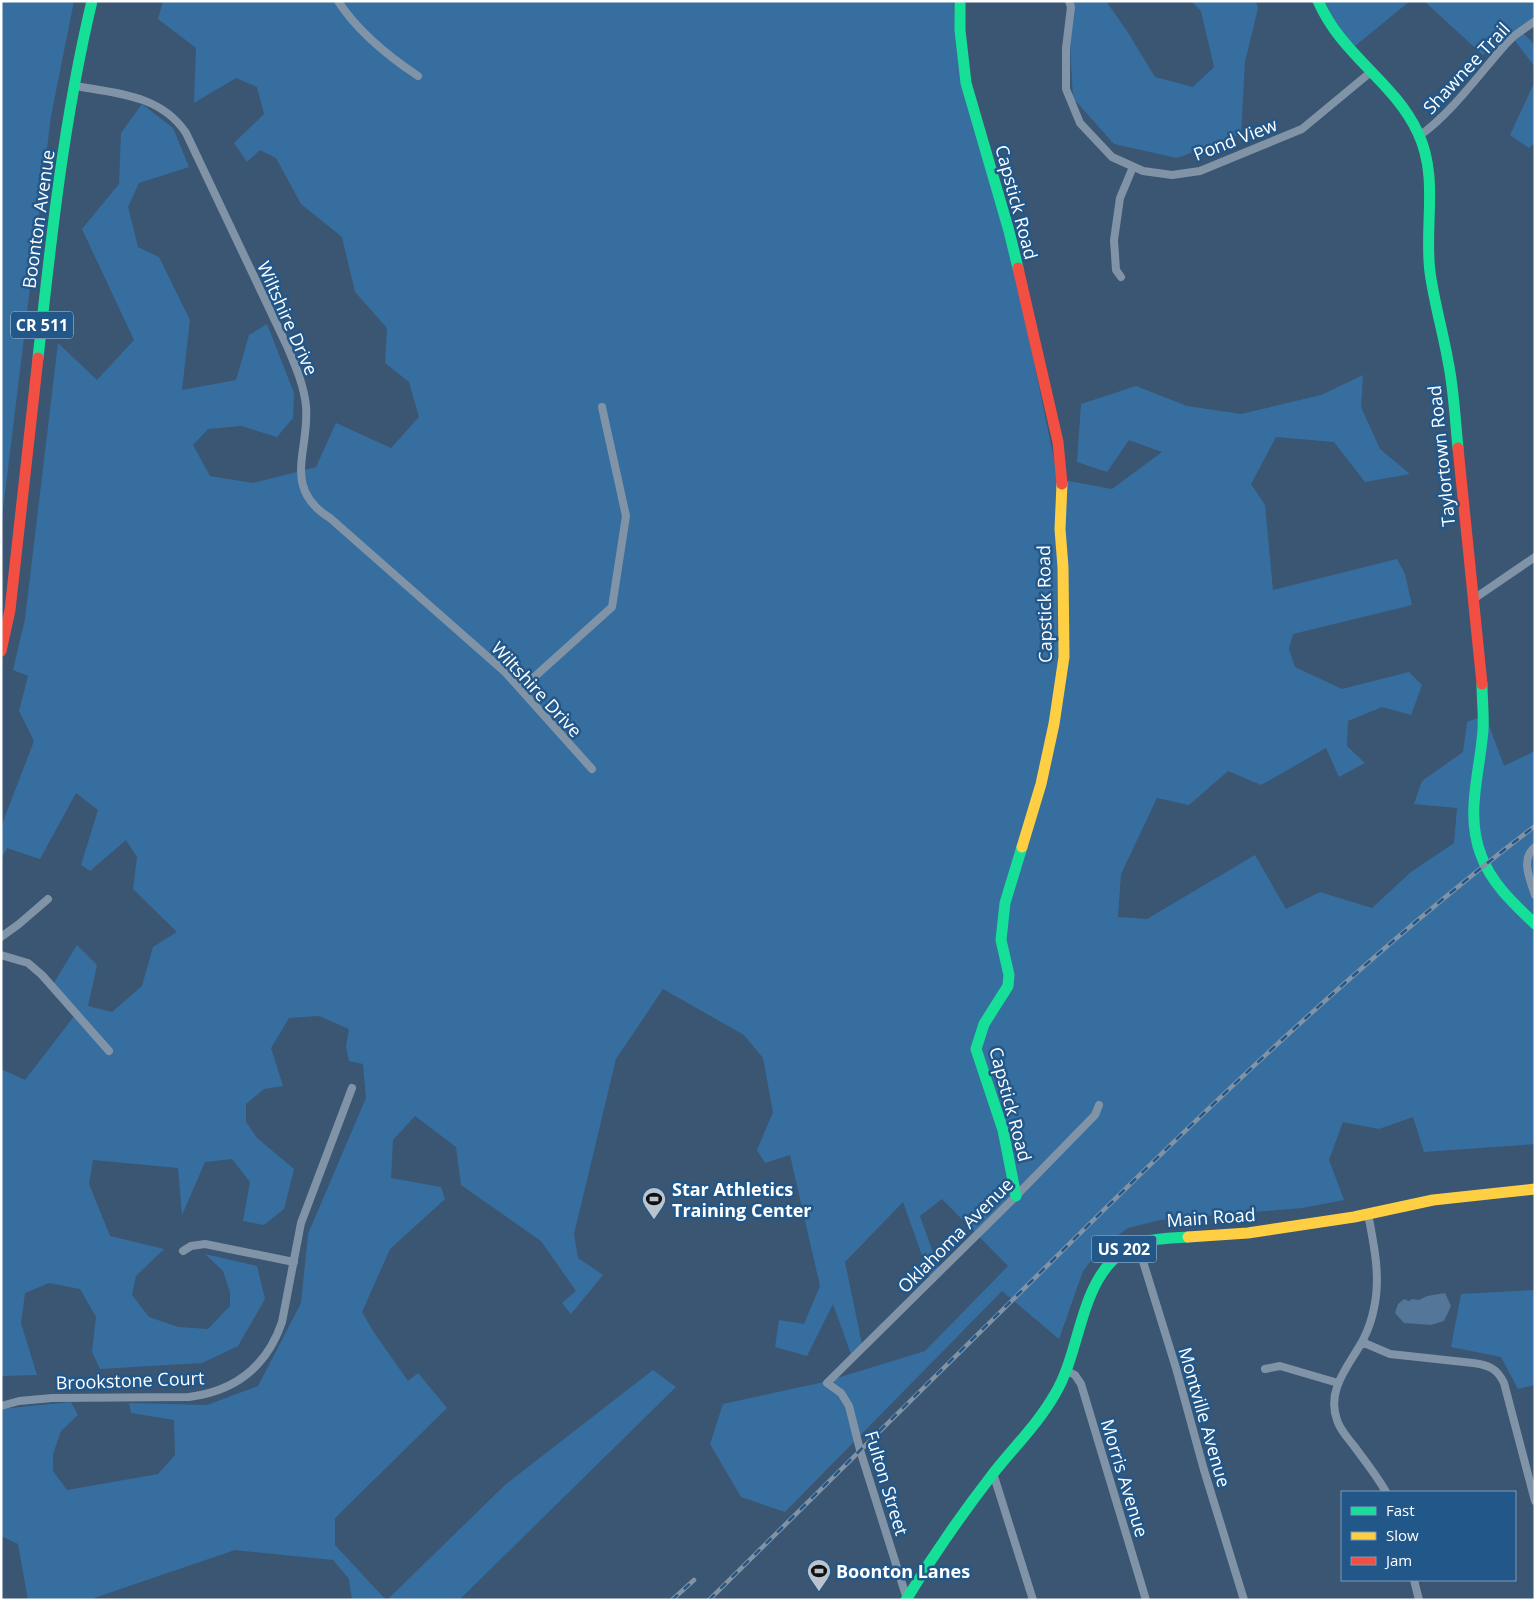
<svg xmlns="http://www.w3.org/2000/svg" width="1536" height="1601" viewBox="0 0 1536 1601" font-family="'Open Sans',sans-serif">
	<style>
		.green { fill: #376ea0 }
		.water { fill: #537699 }
		.lines { fill: none; stroke-linecap: round; stroke-linejoin: round }
		.street { stroke: #8194a7; stroke-width: 8 }
		.fast { stroke: #16e098; stroke-width: 11 }
		.slow { stroke: #ffcf43; stroke-width: 11 }
		.jam { stroke: #f24e42; stroke-width: 11 }
		.rail-casing { stroke: #8193a5; stroke-width: 4.5 }
		.rail { stroke: #22578a; stroke-width: 2.5; stroke-dasharray: 8; stroke-linecap: butt }
		.labels { text-anchor: middle; dominant-baseline: central; stroke-width: 5; stroke-linejoin: round; paint-order: stroke }
		.shield { fill: #22578a; stroke: #bdcddc; stroke-width: 1 }
		.shield-label { font-size: 16px; font-weight: bold; fill: #fff }
		.street-label { font-size: 18px; fill: #fff; stroke: #22578a }
		.poi-label { font-size: 18px; font-weight: bold; fill: #fff; stroke: #22578a; text-anchor: start }
	</style>
	<rect width="100%" height="100%" fill="#3a5672"/>
	<path class="green" d="M1 1H74L51 116 1 526Z
		M163 1H953L959 68 1004 216 1058 479 1112 489 1162 452 1129 440 1107 472 1077 462 1081 404 1136 386 1187 406 1241 414 1321 395 1363 375 1361 407 1380 449 1410 474 1365 482 1334 442 1276 437 1251 484 1265 505 1273 590 1397 559 1405 574 1412 605 1293 634 1289 649 1295 667 1342 689 1409 672 1422 685 1411 715 1382 707 1348 721 1347 746 1365 763 1339 777 1326 748 1261 785 1228 771 1189 805 1157 798 1121 874 1118 917 1147 919 1255 855 1286 909 1320 892 1372 908 1411 872 1454 843 1457 808 1414 804 1422 781 1463 752 1467 722 1485 715 1504 766 1535 751V1144L1424 1152 1413 1117 1379 1129 1343 1122 1329 1160 1344 1200 1302 1208 1160 1220 1128 1228 1102 1246 1083 1271 1059 1339 1002 1291 785 1512 741 1497 710 1444 723 1404 824 1382 925 1351 1008 1266 942 1199 920 1216 940 1272 931 1281 903 1202 845 1262 863 1349 853 1360 833 1304 807 1356 775 1347 779 1320 804 1324 820 1286 790 1155 765 1163 757 1150 773 1112 763 1058 744 1035 663 989 616 1059 574 1234 578 1258 603 1275 571 1314 562 1303 576 1291 541 1241 461 1185 456 1147 415 1116 393 1140 391 1178 441 1187 445 1199 390 1249 362 1312 373 1331 408 1381 418 1373 447 1408 335 1518V1545L386 1600H352L349 1579 333 1560 235 1550 94 1598V1600H28L18 1544 1 1536V1409L71 1402 78 1415 61 1431 53 1454V1471L67 1490 158 1474 175 1455 174 1420 131 1413 129 1403 207 1405 258 1386 301 1303 308 1234 366 1098 363 1064 349 1061 346 1046 349 1029 319 1016 289 1018 271 1048 283 1086 264 1089 246 1104V1122L257 1138 294 1169 284 1209 264 1225 243 1221 250 1182 232 1159 205 1162 182 1215 178 1168 93 1160 89 1184 110 1236 164 1249 136 1276 132 1295 149 1317 178 1327 208 1329 230 1306V1292L223 1271 205 1254 257 1266 265 1299 238 1346 202 1363 100 1369 92 1352 96 1317 80 1289 49 1283 25 1293 21 1323 37 1375 1 1376V1069L25 1080 75 1015 52 986 77 945 97 965 88 1006 112 1012 142 986 153 947 177 932 133 889 137 857 126 840 90 871 81 865 98 810 76 793 40 859 7 848 1 859V827L34 741 19 711 28 676 13 670 25 619 58 343 97 380 134 340 82 229 119 184 121 133 142 104 173 128 189 167 139 183 128 207 138 247 159 257 190 320 182 390 236 380 249 335 267 324 294 393 293 418 277 437 241 426 208 429 193 445 210 476 253 483 316 467 336 423 391 448 419 417 409 382 385 363 387 328 355 292 342 237 301 204 276 158 260 150 247 162 234 143 264 114 257 87 236 78 194 103 196 48 158 19Z
		M1074 1H1106L1127 31 1155 77 1193 87 1214 67 1201 11 1191 1H1256L1258 8 1245 62 1241 134 1177 158 1114 144 1073 98 1070 44Z
		M1321 1H1410L1355 46 1325 15Z
		M1424 1H1535V15L1520 30 1535 45V67L1512 37 1483 55Z
		M1535 81V142L1529 148 1510 135Z
		M1535 1290V1385L1518 1389 1501 1357 1451 1347 1461 1294Z
		M653 1370 676 1387 459 1600H387L506 1484Z"/>
	<path class="water" d="M1445 1293 1451 1306 1444 1321 1431 1325 1404 1323 1395 1313 1398 1304 1404 1299 1409 1301 1412 1299 1419 1300 1427 1296Z"/>
	<g class="lines">
		<path class="street" d="M338 1C358 32 388 56 418 76
			M1069 1 1071 7 1066 48V89L1080 123 1112 157 1143 171 1172 175 1200 171 1302 129 1372 71
			M75 86C116 93 161 95 186 133L287 346C295 365 304 385 306 406 310 450 281 488 330 518L505 672 592 769
			M1419 136C1450 115 1480 73 1505 45L1514 36 1535 21
			M1121 277 1116 270 1114 240 1120 198 1133 167
			M1475 598 1535 557
			M521 689 612 607 626 516 602 407
			M1535 847C1520 859 1530 879 1535 895
			M1 937 19 924 48 899
			M1 955 28 963 42 975 109 1051
			M1368 1214C1374 1245 1381 1277 1374 1308 1372 1319 1368 1330 1363 1340 1349 1366 1326 1389 1337 1420 1340 1430 1348 1438 1354 1446 1365 1461 1377 1476 1386 1492
			M1137 1242 1176 1368 1204 1470 1244 1600
			M183 1251 191 1246 205 1244 294 1262
			M1362 1342 1390 1354 1473 1363C1488 1365 1497 1368 1504 1383L1535 1501
			M1265 1369 1280 1366 1338 1383
			M1067 1371 1075 1375 1081 1384 1146 1600
			M1 1406 19 1401 52 1398 189 1397C236 1391 267 1366 282 1322L301 1223 352 1088
			M993 1473 1033 1600
			M1414 1580 1419 1600
			M907 1599 860 1450 849 1406 841 1393 827 1383 1016 1196 1095 1115 1099 1105"/>
		<path class="fast" d="M960 1V30L966 83 1009 231 1018 268
			M1318 1C1324 14 1331 26 1340 37 1366 70 1400 94 1418 133 1439 177 1424 226 1430 272 1434 302 1443 332 1448 361 1454 390 1455 419 1458 448
			M38 358C51 238 64 118 92 1
			M1482 684C1482 699 1484 715 1483 730 1480 772 1465 814 1481 855 1491 883 1514 904 1535 924
			M1016 1196 1003 1130 976 1049 984 1024 1008 986 1009 975 1001 940 1005 903 1022 847
			M906 1600C932 1557 961 1515 992 1475 1013 1448 1038 1424 1055 1394 1079 1354 1079 1296 1111 1262 1134 1238 1156 1239 1188 1237"/>
		<path class="slow" d="M1022 847 1041 784 1054 724 1064 657 1063 567 1060 529 1062 484
			M1188 1237 1248 1233 1354 1217 1433 1200 1535 1189"/>
		<path class="jam" d="M1018 268 1058 442 1062 484
			M1458 448 1482 684
			M1 651 10 610 38 358"/>
		<g class="rail-casing">
			<path id="rail" d="M672 1600 694 1580
				M709 1600C825 1485 941 1370 1057 1256 1210 1105 1363 957 1535 826"/>
		</g>
		<use href="#rail" class="rail"/>
	</g>
	<defs>
		<g id="stadium-pin" transform="scale(1.25)"><path d="M0 17L-7.5 6A9.5 9.5 0 1 1 7.5 6Z" fill="#bac4ce" stroke="#22578a"/><path d="M0-5a6.5 5 0 1 0 0 10a6.5 5 0 1 0 0-10ZM-3.5-1.8h7v3.6h-7Z" fill="#111"/></g>
	</defs>
	<g fill-rule="evenodd">
		<use href="#stadium-pin" x="654" y="1199"/>
		<use href="#stadium-pin" x="819" y="1571"/>
	</g>
	<g class="labels">
		<g class="shield">
			<rect x="11" y="311.5" width="62" height="27" rx="4"/>
			<rect x="1091.5" y="1235.5" width="65" height="27" rx="4"/>
		</g>
		<g class="shield-label">
			<text x="42" y="325">CR 511</text>
			<text x="1124" y="1249">US 202</text>
		</g>
		<g class="street-label">
			<text transform="translate(1466 68) rotate(-47)">Shawnee Trail</text>
			<text transform="translate(1235 139) rotate(-21)">Pond View</text>
			<text transform="translate(1017 202) rotate(75)">Capstick Road</text>
			<text transform="translate(38 219) rotate(-82)">Boonton Avenue</text>
			<text transform="translate(288 318) rotate(66)">Wiltshire Drive</text>
			<text transform="translate(1441 456) rotate(-96)">Taylortown Road</text>
			<text transform="translate(1044 604) rotate(-91)">Capstick Road</text>
			<text transform="translate(537 689) rotate(47)">Wiltshire Drive</text>
			<text transform="translate(1011 1104) rotate(75)">Capstick Road</text>
			<text transform="translate(1211 1217) rotate(-4)">Main Road</text>
			<text transform="translate(955 1235) rotate(-45)">Oklahoma Avenue</text>
			<text transform="translate(130 1380) rotate(-2)">Brookstone Court</text>
			<text transform="translate(1205 1417) rotate(74)">Montville Avenue</text>
			<text transform="translate(1125 1478) rotate(73)">Morris Avenue</text>
			<text transform="translate(887 1483) rotate(73)">Fulton Street</text>
		</g>
		<g class="poi-label">
			<text x="672" y="1189">Star Athletics<tspan x="672" dy="21">Training Center</tspan></text>
			<text x="836" y="1571">Boonton Lanes</text>
		</g>
	</g>
	<rect width="1536" height="1601" fill="none" stroke="#ffffff" stroke-width="5"/>
	<rect x="1341" y="1491" width="175" height="90" fill="#22578a" stroke="#7a9ab9"/>
	<rect x="1351" y="1507" width="25" height="8" fill="#16e098" stroke="#7a9ab9"/>
	<text x="1386" y="1516" font-size="15" fill="#ffffff">Fast</text>
	<rect x="1351" y="1532" width="25" height="8" fill="#ffcf43" stroke="#7a9ab9"/>
	<text x="1386" y="1541" font-size="15" fill="#ffffff">Slow</text>
	<rect x="1351" y="1557" width="25" height="8" fill="#f24e42" stroke="#7a9ab9"/>
	<text x="1386" y="1566" font-size="15" fill="#ffffff">Jam</text>
</svg>
